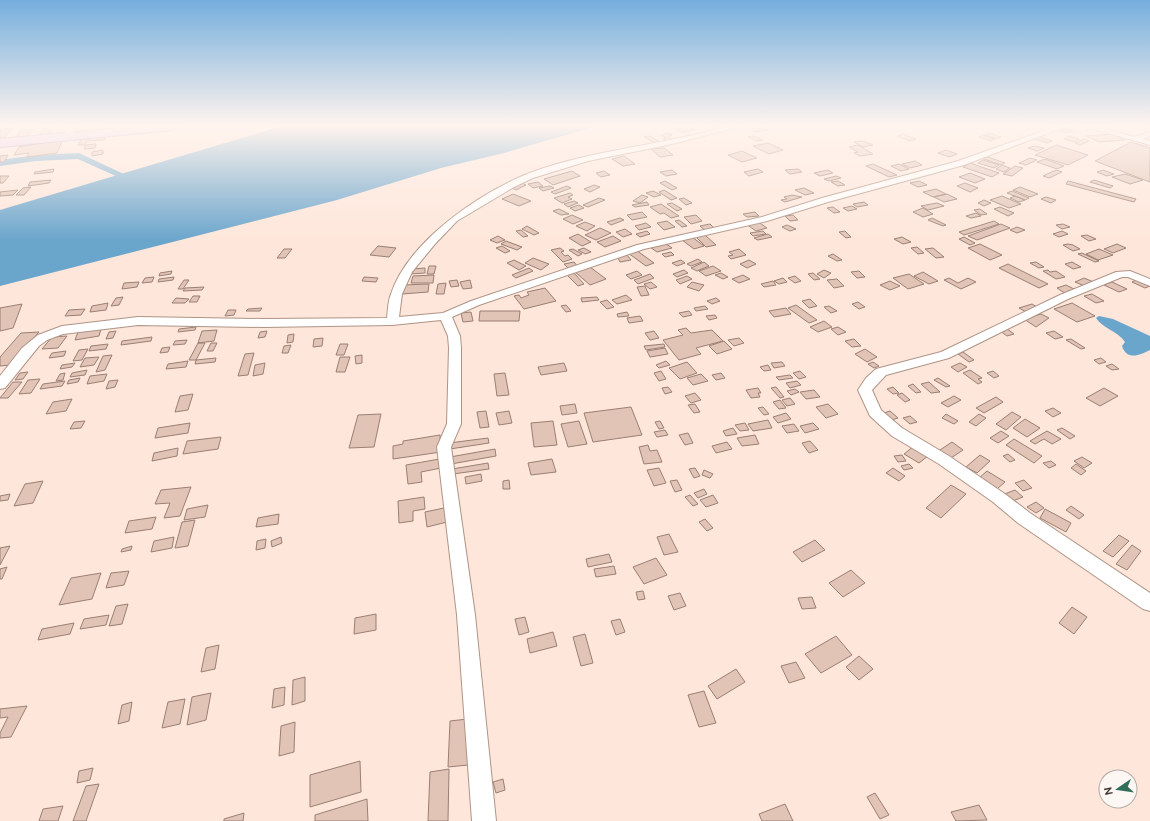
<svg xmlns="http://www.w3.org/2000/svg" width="1150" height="821" viewBox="0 0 1150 821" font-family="Ubuntu,sans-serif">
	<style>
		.water { fill: #6aa5cc }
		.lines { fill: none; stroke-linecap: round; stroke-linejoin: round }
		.canal { fill: #6aa5cc; fill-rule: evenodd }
		.building { fill: #e1c4b6; stroke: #9a7f72 }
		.street-casing { stroke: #af9486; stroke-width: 2 }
		.primary-casing { stroke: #a280ad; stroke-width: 2 }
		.street { fill: #fff; fill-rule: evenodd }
		.primary { fill: #e6cbf7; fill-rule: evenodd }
	</style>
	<rect width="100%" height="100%" fill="#fee6da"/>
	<path class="water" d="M282 126H597L504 153 441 168 337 200 0 286V210Z
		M1099 316 1113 319 1150 336V350C1140 355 1127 361 1122 346L1125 342C1118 331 1103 329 1096 318Z"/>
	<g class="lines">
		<path class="canal" d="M79 153 126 175 124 177H118L78 159 36 161 0 166V160L36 155Z"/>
	</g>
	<path class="building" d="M670 126H686L695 129 684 133Z
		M709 126H733L718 130Z
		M52 127 49 134 40 135 44 128Z
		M13 128 3 139H0V131L2 129Z
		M764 128 768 130 755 132 751 129Z
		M1062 128 1073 131 1068 133 1057 130Z
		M33 129 28 136 16 138 21 130Z
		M669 133 672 135 668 136 673 140 666 141 663 139H667L661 135Z
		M989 133 1001 137 997 139 985 135Z
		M106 134 104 140 88 141 91 136Z
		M903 134 916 139 910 141 897 136Z
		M1112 134 1125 140 1099 142 1086 136Z
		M983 135 995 139 991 141 979 137Z
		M83 136H89L85 145H78Z
		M649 136 660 142 655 143 644 137Z
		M754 136 763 140 757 141 748 137Z
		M1037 136 1052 141 1047 143 1032 138Z
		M1069 136 1079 139 1074 142 1064 139Z
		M63 139 57 153 27 157 29 153 14 155 19 147Z
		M1084 139 1089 141 1080 145 1075 143Z
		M864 141 873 145 863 147 854 142Z
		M1131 142 1150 148V182L1095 161Z
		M768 143 783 150 769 154 753 146Z
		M96 144 95 148 84 149 86 145Z
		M858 145 873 154 860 156 854 153 858 152 849 147Z
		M1056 145 1088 155 1068 165 1035 155Z
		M1035 146 1044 148 1037 151 1028 148Z
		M664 148 673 155 660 157 651 149Z
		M103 150V154L92 156V152Z
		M946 150 957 154 949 157 938 153Z
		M742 151 757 158 742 162 728 155Z
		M8 155 4 162H0V156Z
		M624 156 635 164 623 166 612 159Z
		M985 156 1005 163 1001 165 981 158Z
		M1030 158 1037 160 1026 165 1019 163Z
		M1045 159 1064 166 1057 169 1037 162Z
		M983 160 999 165 994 168 978 163Z
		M915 161 922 165 910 168 902 164Z
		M970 163 999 173 992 177 963 167Z
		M873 164 897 175 889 177 866 166Z
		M899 164 909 169 901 171 891 166Z
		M1002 165 1010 168 1004 172 996 169Z
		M1015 166 1023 168 1012 176 1003 174Z
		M54 169 53 172 34 174 35 172Z
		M758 169 763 172 749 176 744 172Z
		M798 169 802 172 790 174 785 170Z
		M672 170 677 174 666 176 660 172Z
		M828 170 833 173 820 176 814 173Z
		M1056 170 1062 172 1049 178 1043 176Z
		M1103 170 1114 174 1107 176 1097 172Z
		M572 171 580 176 553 185 544 179Z
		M604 171 610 175 601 177 596 173Z
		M970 173 985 179 975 183 959 177Z
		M1125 174 1143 180 1130 184 1112 177Z
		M9 176 3 183H0V176Z
		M836 176 841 178 829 181 824 179Z
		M51 180 49 183 28 186 30 182Z
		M1094 180 1113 186 1110 188 1090 182Z
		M665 181 677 188 672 190 660 183Z
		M838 181 845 185 838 186 831 182Z
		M919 181 927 185 918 187 910 183Z
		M1068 181 1136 199 1134 202 1066 184Z
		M538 182 543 186 533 188 528 184Z
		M522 183 526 185 516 190 512 188Z
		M965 183 978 188 970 192 957 186Z
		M594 185 600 187 590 192 584 189Z
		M550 186 554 188 543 191 539 188Z
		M567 186 571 188 555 194 551 192Z
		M31 187 24 195H16L23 188Z
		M1020 187 1038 194 1030 197 1013 190Z
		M804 188 814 193 805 195 795 190Z
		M936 189 946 194 933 197 923 192Z
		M18 190 13 195 0 196V192Z
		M664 190 677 198 671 200 659 192Z
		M653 191 661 195 654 197 646 193Z
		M1012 191 1029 198 1025 200 1007 193Z
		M570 193 573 195 568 197 572 199 562 203 554 198Z
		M513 194 531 201 519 206 502 199Z
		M947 194 957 199 944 202 934 197Z
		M642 195 648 197 640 203 633 201Z
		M792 195 802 197 785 202 781 200 787 199 784 197Z
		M1002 196 1021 204 1009 208 990 200Z
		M1015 196 1025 200 1019 202 1010 198Z
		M1046 197 1056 200 1051 203 1041 199Z
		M599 198 605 200 588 207 583 205Z
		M684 198 692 203 686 205 679 199Z
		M984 200 991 203 984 206 978 203Z
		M574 201 578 203 568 207 564 204Z
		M647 202 649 205 635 207 632 205Z
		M864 202 868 205 857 207 853 204Z
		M672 203 682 209 677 211 667 204Z
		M937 203 944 206 928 210 921 206Z
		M661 204 679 216 671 218 664 213 660 214 650 207Z
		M579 205 584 208 575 211 570 208Z
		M852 206 857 209 848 211 843 208Z
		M833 207 840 212 834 213 827 208Z
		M1000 207 1014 213 1008 216 994 209Z
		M923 208 933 214 923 217 913 212Z
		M559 209 569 214 561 215 553 211Z
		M980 209 987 214 981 215 974 210Z
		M642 212 647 217 632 220 627 215Z
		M755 212 759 216 747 217 743 214Z
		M976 213 981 216 971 218 966 216Z
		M572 215 583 220 573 224 563 219Z
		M696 215 702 221 691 224 684 217Z
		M793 215 798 220 790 221 785 216Z
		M620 218 624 220 611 225 607 222Z
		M932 218 946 225 943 226 928 220Z
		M679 220 687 226 682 227 675 221Z
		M667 221 675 227 664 230 657 223Z
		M757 221 767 228 756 231 746 224Z
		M994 221 999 224 964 235 959 232Z
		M585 222 595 226 587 231 576 226Z
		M646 223 651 227 639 230 635 226Z
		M710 224 715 229 706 231 700 226Z
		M1001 224 1010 228 977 240 968 236Z
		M1063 224 1070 227 1062 229 1056 225Z
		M787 225 796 229 790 231 782 227Z
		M527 226 539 233 534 235 522 229Z
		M1017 227 1025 230 1017 233 1010 230Z
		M600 228 611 233 596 240 585 235Z
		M625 229 632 234 623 237 616 232Z
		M521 230 528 236 523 237 516 231Z
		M647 231 650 234 640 237 636 234Z
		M763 231 766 234 753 236 750 233Z
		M845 231 851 237 846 238 839 232Z
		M1062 231 1068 234 1059 237 1053 234Z
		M578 234 591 242 582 246 569 238Z
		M768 234 772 237 758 240 754 238Z
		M705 235 716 245 706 247 696 237Z
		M1087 235 1096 239 1089 241 1081 236Z
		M498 236 505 240 497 243 490 240Z
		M613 236 621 241 605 247 597 242Z
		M692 237 704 246 694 249 682 240Z
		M902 237 911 242 903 244 894 239Z
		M964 237 975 243 970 245 959 239Z
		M506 241 522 247 517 250 501 244Z
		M665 243 672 248 657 252 650 247Z
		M980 244 1002 255 990 260 968 248Z
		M1068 244 1073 245 1080 249 1073 251 1063 245Z
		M1117 244 1126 248 1113 253 1104 249Z
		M378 246 396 248 389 257 370 255Z
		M502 246 510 251 505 253 496 248Z
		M917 247 924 253 918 254 911 248Z
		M560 248 564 251 561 252 565 256 568 255 572 259 563 262 551 250Z
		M584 248 591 252 585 254 578 250Z
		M933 248 944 257 936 258 925 249Z
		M284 249H292L285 258H277Z
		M573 249 582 254 578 256 569 250Z
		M739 249 746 255 731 259 728 256 733 255 729 252Z
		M1099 249 1113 255 1098 260 1086 254Z
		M636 250 654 263 646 266 628 253Z
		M671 252 674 255 665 257 662 254Z
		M1082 253 1099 261 1095 262 1078 254Z
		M833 254 842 260 837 261 828 256Z
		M627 255 631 260 620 262 617 256Z
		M533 258 549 264 541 270 525 263Z
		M698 259 702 262 691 266 687 264Z
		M514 260 526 266 519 270 507 263Z
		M681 260 685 263 677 266 672 263Z
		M749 260 756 264 747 268 740 264Z
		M574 262 579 268 570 270 564 264Z
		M704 262 709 266 697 271 691 268Z
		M1036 262 1044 267 1039 268 1030 263Z
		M1072 262 1081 267 1073 269 1065 264Z
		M1008 264 1048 284 1039 288 999 268Z
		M429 266H436L434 274H427Z
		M713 266 721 271 706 276 699 271Z
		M590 267 606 279 590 285 575 272Z
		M425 268V273L411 274 412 269Z
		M529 268 533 271 516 278 512 275Z
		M684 270 688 273 677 277 673 274Z
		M824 270 831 273 824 278 817 274Z
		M1048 270 1050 272 1056 271 1065 277 1056 279 1043 271Z
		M172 271 171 274 159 276 160 273Z
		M637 271 642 275 631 279 626 275Z
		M859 271 865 277 857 278 851 272Z
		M923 272 938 281 929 284 914 276Z
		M574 273 584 284 578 286 567 275Z
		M721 273 728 277 723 279 715 275Z
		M813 273 820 279 814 280 808 274Z
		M650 274 654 278 638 284 634 280Z
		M909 274 924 284 908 289 893 278Z
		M434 275 433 283H411L413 276Z
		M743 275 750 279 739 283 732 279Z
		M687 276 692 279 680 284 676 280Z
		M795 276 801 281 795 283 788 278Z
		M154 277 152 282 142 283 145 278Z
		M174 277 173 280 158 282 159 279Z
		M364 277 378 278 376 282 362 281Z
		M783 278 787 282 779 284 774 281Z
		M949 278 958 283 968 278 976 282 961 289 944 280Z
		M1084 278 1096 283 1087 287 1075 282Z
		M837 279 844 286 834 288 827 280Z
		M184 280H189L183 289H178Z
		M457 280 459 286 451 287 449 281Z
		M470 280 472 288 463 289 460 282Z
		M1136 280 1150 286 1145 288 1132 282Z
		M773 281 776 285 764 287 761 284Z
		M890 281 900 286 890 290 880 285Z
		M139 282 137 287 122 289 124 283Z
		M651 282 657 287 650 289 644 284Z
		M692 282 704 285 699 291 687 287Z
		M1112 282 1127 289 1119 292 1104 285Z
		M446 283 444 294H436L438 284Z
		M429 284 428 292 402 294 403 285Z
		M1066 285 1076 290 1066 294 1057 288Z
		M645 286 649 295 641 296 637 287Z
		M204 287 202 290 183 291 185 288Z
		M545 288 556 301 524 309 514 296 519 295 521 298 529 295 527 292Z
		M1092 294 1104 301 1096 303 1084 296Z
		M626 295 632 300 617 304 612 300Z
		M193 296H200L197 302H189Z
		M123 297 119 305 111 306 116 298Z
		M597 297 599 300 582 302 581 298Z
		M176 298 189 299 185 303H172Z
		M716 298 720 301 712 304 707 301Z
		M810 299 817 306 809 308 802 301Z
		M607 300 614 307 607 309 600 302Z
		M858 302 865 307 859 309 852 304Z
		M108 303 106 310 90 312 92 306Z
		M1072 303 1095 316 1077 322 1054 309Z
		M22 304 13 328 0 331V308Z
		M1032 304 1037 307 1026 312 1019 308Z
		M566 305 571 311 566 312 561 306Z
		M796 305 817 320 809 323 788 308Z
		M705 306 708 309 696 311 694 308Z
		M829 306 837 311 831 313 824 307Z
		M262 308 260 311H246L248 309Z
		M786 308 791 314 774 317 769 311Z
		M85 309 81 315 65 316 69 310Z
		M228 310H236L234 315 225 316Z
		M480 311H520L519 321H479Z
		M689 311 692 315 683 317 679 313Z
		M471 312 473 321 463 322 461 313Z
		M627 312 629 316 618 317 617 314Z
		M1041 314 1049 318 1036 327 1024 319Z
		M715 315 717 318 709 320 706 316Z
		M640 316 643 321 629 323 627 318Z
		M824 321 832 327 818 332 810 327Z
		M196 327 195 330 178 332 179 329Z
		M838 327 846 332 838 335 831 329Z
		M686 328 691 333 712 330 723 341 696 348 701 354 679 360 663 340 683 335 678 330Z
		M1006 328 1014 334 1007 336 999 330Z
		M101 329 99 336 75 340 78 332Z
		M217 330 214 341 198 343 202 331Z
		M116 331 113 338 106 339 109 332Z
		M267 331 265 337 258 338 260 332Z
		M654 331 659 338 650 340 645 333Z
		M1054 331 1063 337 1055 339 1046 333Z
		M39 332 11 365 0 366V357L21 333Z
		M294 334 293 342 287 343 288 335Z
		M67 336 58 348 42 349 52 337Z
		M152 337 151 341 121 345 122 341Z
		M323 338 322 346 313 347 314 339Z
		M739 338 744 343 734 346 728 340Z
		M854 339 861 346 852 347 845 341Z
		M1071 339 1085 348 1081 349 1066 340Z
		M187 340 185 344 173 345 175 341Z
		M724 341 732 349 717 354 709 346Z
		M198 343H205L196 360H189Z
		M211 343H217L213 351H207Z
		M108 344 106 349 89 351 91 346Z
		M340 344H348L344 355H336Z
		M664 344 665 347 646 350 644 346Z
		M291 345 288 353H282L284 346Z
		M170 347 168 352 160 353 162 348Z
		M665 348 668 354 650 357 647 351Z
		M88 349 82 360 73 361 79 350Z
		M865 349 877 357 867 362 855 354Z
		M66 351 64 356 49 358 52 353Z
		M963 352 974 360 969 362 958 354Z
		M254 353 248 375 238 376 245 354Z
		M112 355 105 370 96 372 103 356Z
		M362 355V363L356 364 355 356Z
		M99 357 94 365 80 367 85 358Z
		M340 357H350L345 372H336Z
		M216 358 215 362 195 364 196 360Z
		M1101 358 1106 362 1099 364 1094 360Z
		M188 361 186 367 166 369 168 364Z
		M666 361 670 365 659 368 656 365Z
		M687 362 697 373 680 379 669 368Z
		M782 362 785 366 774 368 771 363Z
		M873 362 879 366 874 368 868 364Z
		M75 363 72 367 60 369 62 365Z
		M265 363 263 374 253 376 255 365Z
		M564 363 567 371 541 375 538 367Z
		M960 363 967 367 958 372 951 367Z
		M1112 364 1119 369 1112 370 1106 366Z
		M768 365 771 370 764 371 760 367Z
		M87 370 85 375 70 377 72 373Z
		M970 370 982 378 978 379 982 382 978 384 963 373Z
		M661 371 666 379 659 381 654 373Z
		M800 371 806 377 799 379 793 373Z
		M993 371 999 376 994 378 987 373Z
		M28 372 23 379 15 380 20 373Z
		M65 373 63 380 56 381 60 374Z
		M505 373 509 395 497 396 494 374Z
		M721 373 725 378 716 380 712 375Z
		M107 374 104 381 87 384 90 376Z
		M701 374 708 381 693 385 687 378Z
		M790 375 793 378 779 380 776 377Z
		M80 378 78 382 67 384 69 380Z
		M938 378 950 386 946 387 934 380Z
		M40 379 31 393 19 394 28 380Z
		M118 380 115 387 106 389 109 381Z
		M65 381 62 386 40 389 43 384Z
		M797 381 801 385 790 388 786 383Z
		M13 382H22L8 398H0Z
		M929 382 940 392 931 393 921 384Z
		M913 384 921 392 916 393 908 386Z
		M668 387 672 392 665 394 662 388Z
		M776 387 784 397 780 398 771 388Z
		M893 387 899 393 893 394 887 389Z
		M758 388 761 393H758L760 397 751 398 746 390Z
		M1104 388 1118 396 1100 406 1086 398Z
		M795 389 799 392 791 395 787 391Z
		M814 390 820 397 806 399 800 392Z
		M695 393 701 400 691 403 685 396Z
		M902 393 910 400 905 402 897 395Z
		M193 394 188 410 175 412 180 396Z
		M954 396 961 400 948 407 941 403Z
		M996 397 1003 402 984 413 976 408Z
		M790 398 795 404 787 406 782 400Z
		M72 399 66 411 46 414 53 402Z
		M780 400 786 408 779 409 773 402Z
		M575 404 577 413 562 415 560 406Z
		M695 404 700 412 694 413 688 405Z
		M828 404 838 414 826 418 816 407Z
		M631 407 642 435 593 442 584 413Z
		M763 407 769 414 764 415 758 408Z
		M1053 408 1061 413 1053 417 1045 411Z
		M486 411 489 427 480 428 477 412Z
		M509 411 512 423 499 425 496 413Z
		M890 411 898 418 888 421 881 414Z
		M1012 412 1021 417 1006 430 996 424Z
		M786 413 791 419 778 423 773 417Z
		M381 414 374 447 349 448 358 415Z
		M946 414 958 421 954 424 942 418Z
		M979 414 986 418 976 426 969 422Z
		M910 416 917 422 910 424 903 418Z
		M1025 419 1040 428 1027 437 1013 428Z
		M768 420 772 428 753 431 748 424Z
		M85 421 81 428 70 429 74 422Z
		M553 421 557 445 534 447 531 423Z
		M579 421 587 444 568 447 561 424Z
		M660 421 664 428 659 429 655 422Z
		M190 423 188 433 155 438 158 428Z
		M745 423 749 430 740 431 735 425Z
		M813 423 819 429 805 433 800 426Z
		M794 424 799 431 787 433 782 426Z
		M733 428 737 434 726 436 723 431Z
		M1062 428 1075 436 1070 439 1057 430Z
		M665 430 668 435 657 437 654 432Z
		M1001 431 1009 436 998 443 990 438Z
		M1047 431 1061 439 1052 444 1044 439 1035 444 1030 441Z
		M688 433 693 443 685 445 679 435Z
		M440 435 441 452 393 459V446L403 444V441Z
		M755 435 759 444 742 446 737 438Z
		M221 437 218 449 183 454 187 441Z
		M488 438 489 443 450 449 449 443Z
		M1014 439 1042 456 1034 463 1006 445Z
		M810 441 818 450 809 453 802 443Z
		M727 442 732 449 716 453 712 446Z
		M952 442 963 450 948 460 937 452Z
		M648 445 650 451 657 450 662 462 644 464 639 447Z
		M914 446 928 456 919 463 904 454Z
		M178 448 177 456 152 461 154 453Z
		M495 449 496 456 451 464 450 457Z
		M1008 454 1015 460 1010 462 1003 456Z
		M902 455 906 461 898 462 894 456Z
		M980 455 990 461 977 473 966 467Z
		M1082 457 1092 463 1084 468 1074 461Z
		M445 458 446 467 421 472 422 482 408 484 406 465Z
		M552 459 556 472 531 475 528 463Z
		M1051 461 1056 465 1049 468 1043 463Z
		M488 463 489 469 453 474 452 469Z
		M909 464 913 468 904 470 901 466Z
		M1076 464 1086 471 1081 475 1071 468Z
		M659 468 666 483 654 486 647 470Z
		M695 468 700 476 694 478 689 469Z
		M893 468 905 476 899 481 886 473Z
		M704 470 713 474 710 478 702 475Z
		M987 471 1005 482 997 489 979 478Z
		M481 474 482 481 466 484 465 477Z
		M509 480 510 489H503V481Z
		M677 480 682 490 675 492 670 481Z
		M1024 480 1032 488 1023 491 1015 483Z
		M43 481 33 503 14 506 25 484Z
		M951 485 966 494 941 518 926 508Z
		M191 487 180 516 164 518 170 503 155 504 161 490Z
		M704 489 707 494 698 498 694 493Z
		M1015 490 1023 497 1010 502 1002 495Z
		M10 494 8 500 0 501V496Z
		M690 495 698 504 693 506 685 497Z
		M713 495 718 503 706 507 700 500Z
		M424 497 425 509 413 511V521L399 523 398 501Z
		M1036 502 1044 508 1036 513 1027 507Z
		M208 505 205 517 184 520 187 509Z
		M1071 506 1084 515 1079 519 1066 510Z
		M444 508 447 522 427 527 425 512Z
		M1045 509 1071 523 1066 532 1040 518Z
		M279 514 278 524 256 527 258 518Z
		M156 517 152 529 125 533 129 521Z
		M705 519 713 528 707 531 699 522Z
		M195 520 188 546 175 548 182 522Z
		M669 534 678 552 664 555 657 537Z
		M1119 535 1129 541 1113 557 1103 551Z
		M174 537 172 548 151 552 154 541Z
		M281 537 282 543 272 547 271 541Z
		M266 539 265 548 256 550 257 541Z
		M815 540 825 550 802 562 793 552Z
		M1132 545 1141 551 1127 570 1116 564Z
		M10 546 0 565V548Z
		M132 546 131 550 121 552 122 549Z
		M609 554 612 562 588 567 586 559Z
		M656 558 667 575 644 584 633 567Z
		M614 566 616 574 596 577 594 569Z
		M7 567 2 579H0V569Z
		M851 570 865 583 843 597 829 583Z
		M129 571 124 585 106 588 111 573Z
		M101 573 92 599 59 605 71 578Z
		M643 591 645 599 638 600 636 592Z
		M680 593 686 606 674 610 668 596Z
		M812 597 816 608 802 609 798 598Z
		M128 604 122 624 109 626 116 606Z
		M1072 607 1087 617 1074 634 1059 623Z
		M376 614V630L354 634 355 618Z
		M109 615 106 625 80 629 84 619Z
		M525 617 529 632 519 635 515 619Z
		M620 619 625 632 616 635 611 621Z
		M74 623 70 634 38 640 42 629Z
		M553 632 557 646 530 653 527 639Z
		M585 634 593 663 581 666 573 637Z
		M836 636 852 655 821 673 805 654Z
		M219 645 215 669 201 672 206 648Z
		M859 656 873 669 859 680 846 667Z
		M796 662 805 678 789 683 781 666Z
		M736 669 745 682 717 699 708 686Z
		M305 677V701L292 705 293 680Z
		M285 687 284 705 272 708 274 689Z
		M704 691 716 723 699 727 688 695Z
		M211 693 206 720 187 725 192 697Z
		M185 699 180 724 162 728 168 702Z
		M132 702 129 721 118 724 122 705Z
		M27 706 11 737 0 738V733L8 717 0 718V709Z
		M468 719V765L448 767 450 721Z
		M295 722 294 752 279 756 281 726Z
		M360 761 361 792 310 807V775Z
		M93 768 90 780 77 783 79 771Z
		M449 769 448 821H428L430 772Z
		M503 779 505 790 496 793 493 782Z
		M99 784 86 821H73L86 786Z
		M875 793 889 815 880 819 867 797Z
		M367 799 368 821H315V815Z
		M785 804 793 821H762L759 814Z
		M979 805 987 820 956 821 951 812Z
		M63 806 58 821H39L43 809Z
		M244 813 243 821H224V819Z"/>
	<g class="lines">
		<g class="street-casing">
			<path id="street" d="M70 126H77L70 138H64L63 136Z
				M730 126H742L668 145 588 161 533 178 514 187 457 221 435 244 412 272 402 294 399 317 443 313 471 301 637 245 762 217 822 198 958 161 1057 126H1067L964 165 828 202 767 221 644 249 479 305 452 317 460 336 461 348V424L451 447 475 615 496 821H472L457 615 437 447 447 424 449 348 448 336 441 320 392 325 263 327 138 325 63 334 47 340 39 346 5 388 0 389V376L22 348 38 335 62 326 138 317 263 319 387 318C388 310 388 301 391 294 408 242 478 194 527 174 571 157 619 150 665 141 687 137 709 131 730 126Z
				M1084 126H1095L1134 137 1150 132V136L1143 139 1150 141V145Z
				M1130 271 1150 279V286L1128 277H1122L1068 299 949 358 886 375 872 390 881 410 902 428 949 456 1005 494 1030 513 1150 593V611L1143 609 1018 523 993 502 939 464 892 436 870 416 858 390 866 378 876 369 941 352 1060 295 1116 272Z"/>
		</g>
		<g class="primary-casing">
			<path id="primary" d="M140 126H178L172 130 0 147V139Z"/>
		</g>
		<use href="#street" class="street"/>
		<use href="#primary" class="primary"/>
	</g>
	<linearGradient id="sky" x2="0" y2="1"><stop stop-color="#75aedd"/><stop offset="0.52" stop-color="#fff4ee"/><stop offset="1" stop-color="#fff4ee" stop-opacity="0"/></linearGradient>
	<rect width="1150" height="241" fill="url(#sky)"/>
	<g transform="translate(1118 789) rotate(257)"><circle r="19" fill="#fdf7f4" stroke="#b2aaa6"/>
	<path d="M0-3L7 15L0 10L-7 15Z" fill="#316e5a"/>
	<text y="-6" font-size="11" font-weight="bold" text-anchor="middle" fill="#423630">N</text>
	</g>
</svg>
